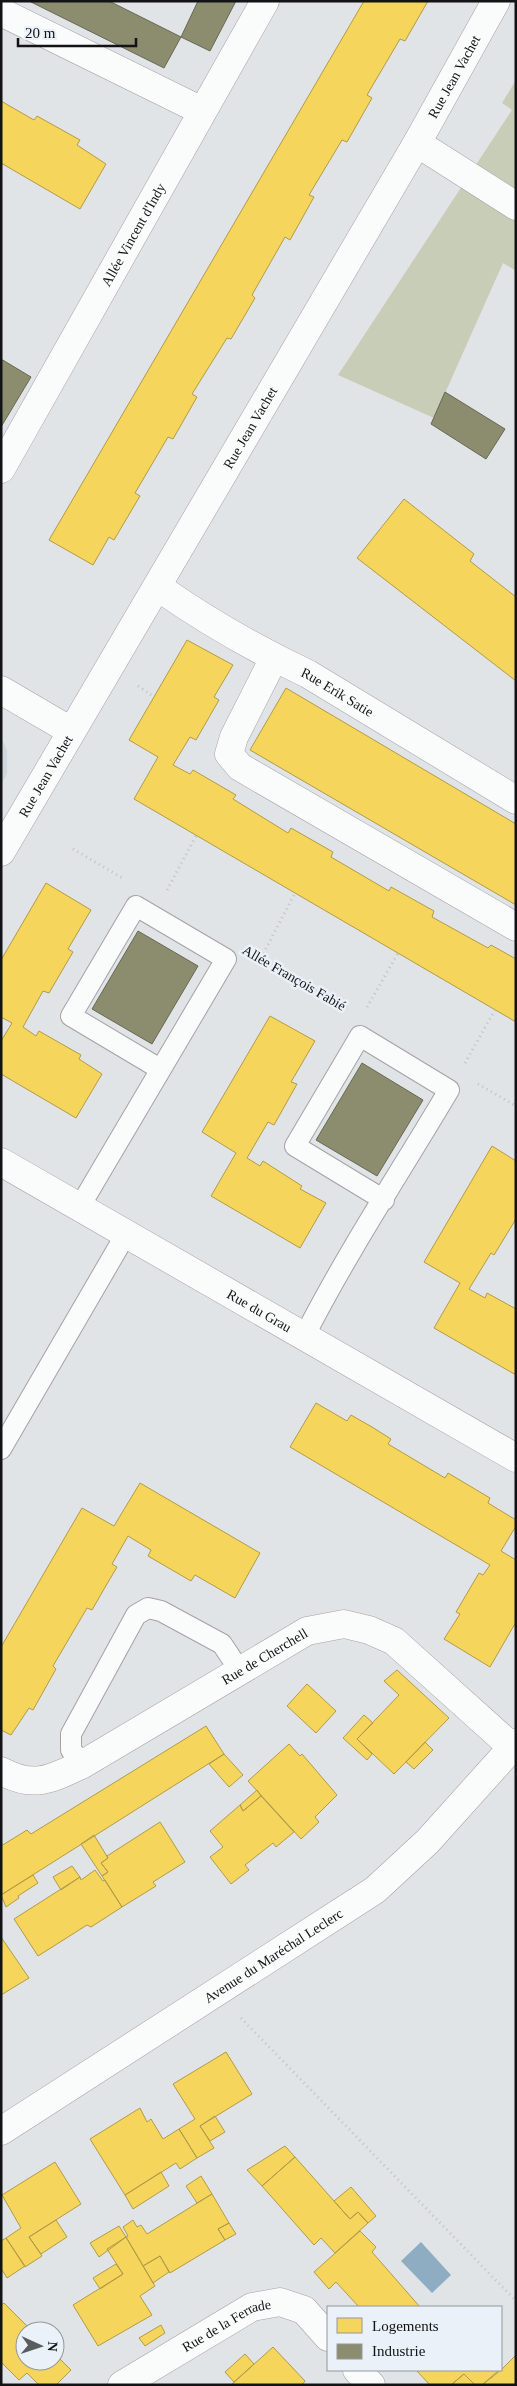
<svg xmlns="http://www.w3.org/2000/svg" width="517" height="2386" viewBox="0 0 517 2386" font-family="'Times New Roman',serif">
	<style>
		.built { fill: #cfd6de }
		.green { fill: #c7cdb7 }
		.water { fill: #8eadc3 }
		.homes { fill: #f6d55c; stroke: #b19b47 }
		.industry { fill: #8c8c6e; stroke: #676853 }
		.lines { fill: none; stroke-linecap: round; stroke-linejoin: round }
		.service-casing { stroke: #a1a3a5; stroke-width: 22 }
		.pedestrian-casing { stroke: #a1a3a5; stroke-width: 29 }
		.minor-casing { stroke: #a1a3a5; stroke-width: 29 }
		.path { stroke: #c0c2c3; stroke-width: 3; stroke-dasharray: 1 4; stroke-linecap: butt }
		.service { stroke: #fafbfb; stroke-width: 20 }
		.pedestrian { stroke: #fafbfb; stroke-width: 28 }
		.minor { stroke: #fafbfb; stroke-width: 28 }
		.labels { text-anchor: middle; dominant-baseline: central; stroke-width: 5; stroke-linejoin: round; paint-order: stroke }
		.street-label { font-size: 14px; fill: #111315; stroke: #ebf1f8 }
	</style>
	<rect width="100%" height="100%" fill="#e1e4e7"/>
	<path class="built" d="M1 737 7 750V774L1 784Z"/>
	<path class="green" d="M516 80V271L503 263 434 418 338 375 512 110 502 103Z"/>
	<path class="water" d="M421 2242 451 2275 432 2293 401 2261Z"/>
	<path class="homes" d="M364 1H428L405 41 400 39 367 95 372 98 347 142 342 140 309 195 314 197 290 240 285 237 252 295 255 298 231 339 227 338 192 394 197 397 173 439 168 437 135 493 140 496 114 540 109 537 93 565 49 540Z
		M1 101 34 120 37 116 80 140 77 145 106 164 80 209 1 163Z
		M404 499 474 554 470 561 516 597V681L357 558Z
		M187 640 233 665 214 697 219 700 196 740 190 737 173 765 190 774 193 770 236 795 233 799 288 833 291 828 333 852 331 857 389 891 391 887 434 911 432 917 488 948 491 945 516 959V1022L134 799 158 757 129 740Z
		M286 688 516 824V905L250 750Z
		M46 883 91 910 68 949 73 952 49 993 43 991 23 1027 36 1036 39 1031 81 1055 79 1059 102 1074 76 1118 1 1074V1041L12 1023 1 1017V960Z
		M270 1016 315 1041 291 1082 297 1084 274 1125 268 1122 247 1158 260 1166 263 1161 302 1186 300 1189 326 1203 300 1248 211 1196 236 1153 202 1132Z
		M492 1146 516 1161V1219L494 1255 491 1253 469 1289 485 1298 487 1293 516 1309V1375L434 1328 460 1283 424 1262Z
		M316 1403 347 1421 351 1415 372 1427 391 1439 388 1444 445 1478 448 1473 490 1498 488 1503 516 1520V1526L501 1551 516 1560V1622L490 1667 444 1639 460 1614 456 1612 479 1573 483 1575 490 1565 290 1447Z
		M140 1483 260 1553 235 1598 195 1575 191 1581 148 1556 151 1550 128 1536 112 1564 117 1567 104 1589 92 1610 87 1608 53 1666 56 1669 33 1710 29 1708 11 1735 1 1730V1647L82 1508 114 1526Z
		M397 1670 449 1718 394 1774 357 1739 399 1695 384 1681Z
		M307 1684 336 1711 316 1733 287 1706Z
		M364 1715 373 1723 357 1739 372 1754 367 1760 343 1738Z
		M206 1726 224 1754 1 1895V1846L27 1830 31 1834Z
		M425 1742 433 1750 414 1769 406 1762Z
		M289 1744 300 1756 302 1754 337 1795 315 1817 319 1822 301 1839 248 1781Z
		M224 1754 243 1775 229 1787 209 1764Z
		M257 1790 261 1796 243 1811 240 1805Z
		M261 1796 294 1832 276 1847 273 1843 245 1865 249 1870 231 1884 210 1857 223 1847 210 1831 240 1805 243 1811Z
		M160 1822 185 1862 153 1882 156 1886 122 1907 102 1876 108 1872 101 1863 108 1858 107 1856Z
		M94 1835 108 1858 101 1863 108 1872 102 1876 81 1844Z
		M72 1866 80 1877 61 1890 53 1877Z
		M95 1870 103 1881 105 1880 122 1907 91 1927 87 1925 38 1956 14 1919 80 1877 81 1880Z
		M33 1875 38 1883 18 1896 19 1898 6 1907 1 1895Z
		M1 1937 29 1978 1 1995Z
		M226 2052 252 2094 200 2126 214 2148 197 2158 179 2129 195 2119 173 2084Z
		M140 2108 147 2122 151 2119 163 2139 179 2129 197 2158 180 2169 176 2163 125 2195 90 2139Z
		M215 2116 225 2132 210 2141 200 2126Z
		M285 2146 295 2157 262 2186 247 2170Z
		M295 2157 350 2219 358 2212 368 2223 335 2253 321 2238 314 2245 262 2186Z
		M55 2162 81 2204 29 2237 42 2256 25 2267 6 2238 21 2228 2 2195Z
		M161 2172 169 2186 133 2209 125 2195Z
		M201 2176 212 2194 197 2203 186 2186Z
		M351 2187 376 2216 368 2223 358 2212 350 2219 334 2201Z
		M212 2194 229 2223 218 2229 225 2240 170 2273 160 2256 143 2266 126 2237 128 2236 123 2227 133 2220 137 2227 141 2225 147 2234Z
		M56 2220 67 2237 41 2254 29 2237Z
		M229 2223 236 2234 225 2240 218 2229Z
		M119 2226 126 2237 99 2257 90 2243Z
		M360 2231 376 2247 372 2252 420 2307H359L336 2282 329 2289 314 2272Z
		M126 2237 155 2286 140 2296 152 2315 98 2346 73 2305 123 2274 107 2249Z
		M6 2238 25 2266 7 2278 1 2268V2241Z
		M160 2256 169 2272 153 2283 143 2266Z
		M116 2264 123 2274 100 2289 93 2278Z
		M4 2303 32 2331H25V2361H55V2354L71 2370 56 2385H39L27 2373 19 2380 1 2362V2305Z
		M161 2325 165 2333 145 2346 139 2338Z
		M273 2347 305 2381 302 2385H231Z
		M245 2354 254 2364 234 2382 225 2372Z
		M516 2355V2385H482L501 2370Z
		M416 2370H499L482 2385H475L464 2374 451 2385H430Z
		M464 2374 475 2385H451Z"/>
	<path class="industry" d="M29 1H109L181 37 164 68Z
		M198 1H236L210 51 181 37Z
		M1 359 31 377 1 427Z
		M445 392 505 429 486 459 431 424Z
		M138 931 198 966 152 1044 92 1009Z
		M362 1063 423 1100 377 1176 316 1140Z"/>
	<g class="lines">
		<g class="service-casing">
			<path id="service" d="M79 1208 226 959 136 906 71 1016 160 1069
				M305 1335C348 1251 401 1171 449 1090L360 1036 295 1146 384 1200
				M1 1449 126 1234
				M83 1764 71 1750V1734L136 1615 148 1608 161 1611 222 1644 240 1671"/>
		</g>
		<g class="pedestrian-casing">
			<path id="pedestrian" d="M417 143 516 206"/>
		</g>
		<g class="minor-casing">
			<g id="minor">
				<path d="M1 12 202 111"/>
				<path id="s1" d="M1 469 265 1"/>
				<path id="s2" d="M158 587C205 620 255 649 308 674L516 800"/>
				<path d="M274 658 234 737 229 754 240 767 516 927"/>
				<path d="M1 690 71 731"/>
				<path id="s3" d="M1 852 417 143 496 1"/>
				<path id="s4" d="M1 1162 516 1458"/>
				<path id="s5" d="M1 1771C35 1789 51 1779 83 1764L307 1631 344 1624 369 1630 394 1641 512 1747"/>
				<path id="s6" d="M1 2131 375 1890 428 1841 516 1743"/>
				<path d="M357 2370 371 2385"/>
				<path id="s7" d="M122 2385 252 2307 280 2302 304 2310 328 2337"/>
			</g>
		</g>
		<path class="path" d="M138 686 154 697
			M73 849 124 879
			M167 890 196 836
			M255 955 347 1008
			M261 958 295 893
			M367 1007 398 953
			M465 1063 495 1010
			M478 1084 516 1106
			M241 2018 516 2301"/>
		<use href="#service" class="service"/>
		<use href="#pedestrian" class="pedestrian"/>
		<use href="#minor" class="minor"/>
	</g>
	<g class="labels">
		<g class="street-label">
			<text stroke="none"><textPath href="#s3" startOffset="898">Rue Jean Vachet</textPath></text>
			<text stroke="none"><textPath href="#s1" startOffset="269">Allée Vincent d'Indy</textPath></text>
			<text stroke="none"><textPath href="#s3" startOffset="492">Rue Jean Vachet</textPath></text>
			<text stroke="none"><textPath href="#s2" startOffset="208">Rue Erik Satie</textPath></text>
			<text stroke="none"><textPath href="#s3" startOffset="88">Rue Jean Vachet</textPath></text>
			<text transform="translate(294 978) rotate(30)">Allée François Fabié</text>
			<text stroke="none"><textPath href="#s4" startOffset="298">Rue du Grau</textPath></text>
			<text stroke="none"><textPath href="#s5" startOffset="298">Rue de Cherchell</textPath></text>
			<text stroke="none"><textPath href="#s6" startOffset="324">Avenue du Maréchal Leclerc</textPath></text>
			<text stroke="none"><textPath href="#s7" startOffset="121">Rue de la Ferrade</textPath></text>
		</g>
	</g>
	<rect width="517" height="2386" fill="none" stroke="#111315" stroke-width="5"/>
	<rect x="327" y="2306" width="175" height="65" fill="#ebf1f8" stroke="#94989d"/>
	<rect x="337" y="2318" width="25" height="15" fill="#f6d55c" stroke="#94989d"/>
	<text x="372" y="2331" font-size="15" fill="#111315">Logements</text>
	<rect x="337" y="2344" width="25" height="15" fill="#8c8c6e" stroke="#94989d"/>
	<text x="372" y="2356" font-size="15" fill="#111315">Industrie</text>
	<g transform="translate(40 2346) rotate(93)"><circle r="24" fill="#ebf1f8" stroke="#94989d"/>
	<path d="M0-4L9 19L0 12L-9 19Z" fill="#5a5c5e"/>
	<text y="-8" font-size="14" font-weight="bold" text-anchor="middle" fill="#111315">N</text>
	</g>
	<path d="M18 38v8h118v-8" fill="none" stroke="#111315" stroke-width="2.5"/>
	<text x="25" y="38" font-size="15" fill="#111315" stroke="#ebf1f8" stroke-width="4" paint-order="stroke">20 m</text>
</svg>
